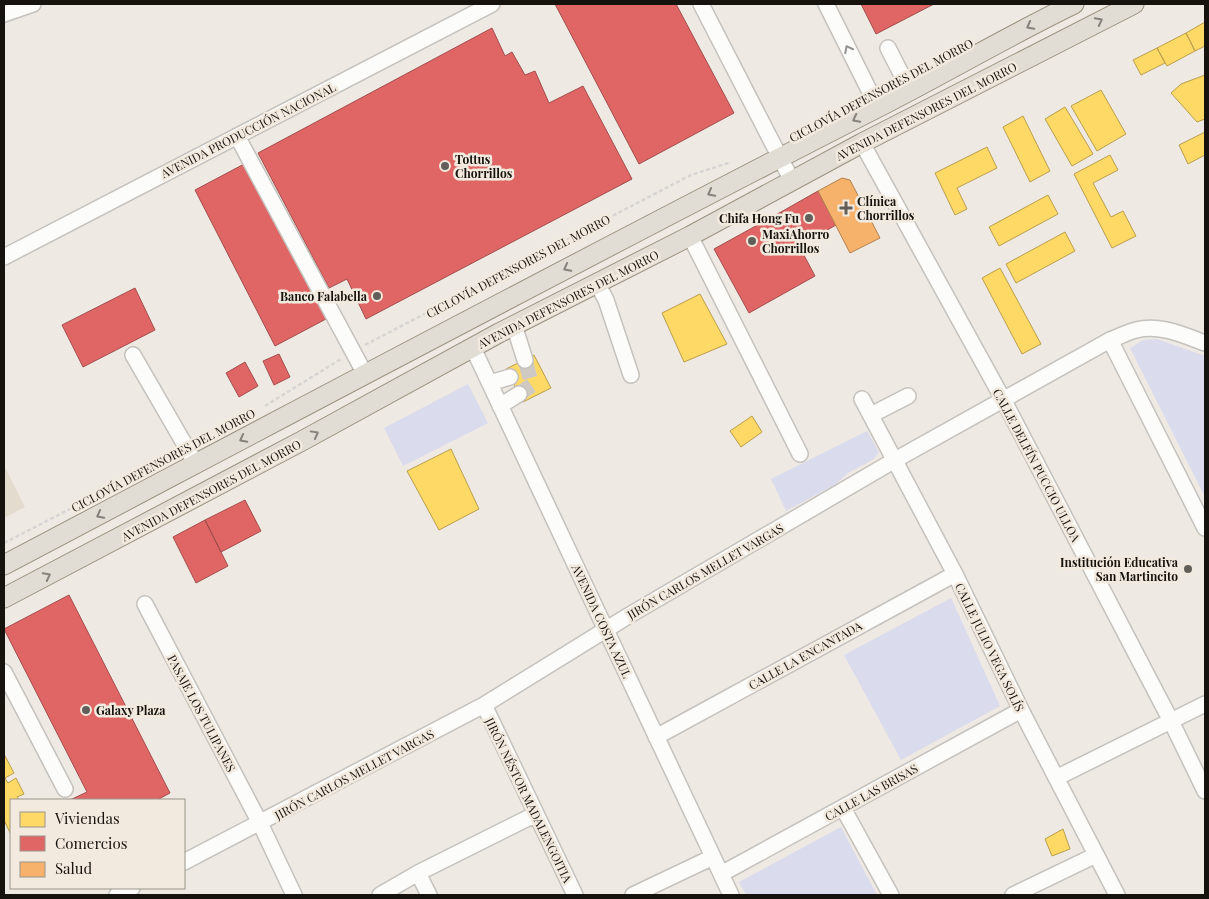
<svg xmlns="http://www.w3.org/2000/svg" width="1209" height="899" viewBox="0 0 1209 899" font-family="'Playfair Display',serif">
	<style>
		.built { fill: #e3dcce }
		.green { fill: #dbdbee }
		.homes { fill: #ffd966; stroke: #b99e4c }
		.shops { fill: #e06666; stroke: #a34d4c }
		.health { fill: #f6b26b; stroke: #b3824f }
		.lines { fill: none; stroke-linecap: round; stroke-linejoin: round }
		.minor-tunnel { stroke: #cec9c2; stroke-width: 15; stroke-dasharray: 15 8; stroke-linecap: butt }
		.minor-casing { stroke: #c5c1bc; stroke-width: 18 }
		.major-casing { stroke: #9c9281; stroke-width: 21 }
		.path { stroke: #d7d5d4; stroke-width: 2.5; stroke-dasharray: 4 2.5; stroke-linecap: butt }
		.minor { stroke: #fcfcfb; stroke-width: 15 }
		.major { stroke: #e2ddd4; stroke-width: 19 }
		.oneway { stroke: #86827b }
		.oneway2 { stroke: #949391 }
		.poi-dot { fill: #625e59; stroke: #f2eade; stroke-width: 2 }
		.labels { text-anchor: middle; dominant-baseline: central; stroke-width: 5; stroke-linejoin: round; paint-order: stroke }
		.street-label { font-size: 12px; fill: #16130f; stroke: #f2eade }
		.poi-label { font-size: 12px; font-weight: bold; fill: #16130f; stroke: #f2eade; text-anchor: start }
	</style>
	<rect width="100%" height="100%" fill="#eee9e2"/>
	<path class="built" d="M4 465 25 507 4 518Z"/>
	<path class="green" d="M1157 339 1205 356V497L1130 348 1143 340Z
		M468 384 488 423 403 466 384 428Z
		M867 431 879 452 874 459 848 473 836 484 786 511 771 479Z
		M951 598 1000 706 901 760 844 655Z
		M841 827 877 895H746L739 882Z"/>
	<path class="homes" d="M1205 22V46L1195 51 1186 33Z
		M1186 33 1195 51 1167 66 1157 48Z
		M1157 48 1165 63 1141 75 1133 60Z
		M1205 75V119L1197 122 1171 93 1181 84Z
		M1101 90 1126 134 1097 151 1071 106Z
		M1065 107 1093 154 1072 166 1045 119Z
		M1023 116 1050 171 1030 182 1003 127Z
		M1205 132V155L1188 164 1179 145Z
		M987 147 997 168 957 188 967 209 955 215 935 173Z
		M1110 155 1118 170 1093 183 1111 217 1123 211 1136 236 1112 248 1074 174Z
		M1048 195 1058 214 999 246 989 227Z
		M1065 232 1075 251 1016 283 1006 264Z
		M1000 268 1041 344 1022 354 982 278Z
		M700 294 727 344 684 362 662 313Z
		M534 355 551 388 523 402 506 369Z
		M752 416 762 432 741 447 730 431Z
		M451 449 479 509 439 530 407 471Z
		M4 754 14 773 5 778 8 783 16 778 24 794 17 797 19 800H11V835L4 820Z
		M1063 829 1070 849 1052 856 1045 839Z"/>
	<path class="shops" d="M555 4H676L734 113 639 164Z
		M861 4H934L876 34Z
		M492 28 505 56 512 52 525 75 535 71 549 103 583 86 632 179 366 319 347 279 329 288 258 153Z
		M246 163 326 319 275 346 195 190Z
		M818 191 836 225 799 246 781 212Z
		M781 212 815 276 749 313 714 249Z
		M135 288 155 330 83 367 62 325Z
		M279 354 290 377 274 385 263 361Z
		M245 362 258 386 239 397 226 373Z
		M245 500 261 531 221 552 205 520Z
		M205 520 228 566 196 583 173 537Z
		M69 595 170 793 157 800H70L87 792 4 629Z"/>
	<path class="health" d="M842 178 850 180 880 238 850 253 818 191Z"/>
	<g class="lines">
		<path class="minor-tunnel" d="M519 394 532 385 525 360"/>
		<g class="minor-casing">
			<path id="minor" d="M701 4 792 181
				M826 4 878 108
				M4 14 33 4
				M888 48 910 91
				M237 136 365 374
				M862 143 1004 401 1171 721 1205 791
				M690 236 800 454
				M4 257 492 4
				M597 283 606 300 631 375
				M514 325 525 360
				M1110 340 1205 528
				M473 348 731 895
				M133 355 196 464
				M490 383 510 377
				M862 399 955 574 1021 710 1117 895
				M500 406 519 394
				M871 415 908 396
				M145 604 260 823 294 895
				M4 672 65 789
				M484 705 575 895
				M656 737 955 574
				M1056 778 1205 704
				M843 808 891 895
				M184 862 484 705 628 616 895 460 1110 340C1119 337 1127 332 1136 330 1160 324 1183 335 1205 343
				M418 873 429 895
				M721 874 1021 710
				M117 895 132 888
				M380 895 418 873 536 814
				M633 895 713 857
				M1013 895 1096 855"/>
		</g>
		<g class="major-casing">
			<path id="major" d="M4 565C294 412 583 258 875 109 942 75 1006 37 1074 4
				M4 598 300 442 499 333 690 236 862 143 1134 4"/>
		</g>
		<path class="path" d="M365 345 691 175 731 162
			M265 406 341 359
			M4 543 70 509"/>
		<use href="#minor" class="minor"/>
		<use href="#major" class="major"/>
	</g>
	<defs><path id="oneway-chevron" d="M-2-3.5L2.5 0L-2 3.5" fill="none" stroke-width="1.6" stroke-linecap="round" stroke-linejoin="round" transform="scale(1.25)"/></defs>
	<g class="oneway">
		<use href="#oneway-chevron" transform="translate(1099 21) rotate(-27)"/>
		<use href="#oneway-chevron" transform="translate(1030 26) rotate(152)"/>
		<use href="#oneway-chevron" transform="translate(856 119) rotate(153)"/>
		<use href="#oneway-chevron" transform="translate(711 193) rotate(152)"/>
		<use href="#oneway-chevron" transform="translate(567 268) rotate(152)"/>
		<use href="#oneway-chevron" transform="translate(315 434) rotate(-29)"/>
		<use href="#oneway-chevron" transform="translate(243 439) rotate(152)"/>
		<use href="#oneway-chevron" transform="translate(100 515) rotate(152)"/>
		<use href="#oneway-chevron" transform="translate(47 576) rotate(-27)"/>
	</g>
	<use class="oneway2" href="#oneway-chevron" transform="translate(848 49) rotate(-117)"/>
	<g class="poi-dot">
		<circle cx="445" cy="166" r="5"/>
		<path d="M843.5 200.5h5v5h5v5h-5v5h-5v-5h-5v-5h5z"/>
		<circle cx="809" cy="218" r="5"/>
		<circle cx="752" cy="241" r="5"/>
		<circle cx="377" cy="296" r="5"/>
		<circle cx="1188" cy="569" r="5"/>
		<circle cx="86" cy="710" r="5"/>
	</g>
	<g class="labels">
		<g class="street-label">
			<text transform="translate(881 90) rotate(-28)">CICLOVÍA DEFENSORES DEL MORRO</text>
			<text transform="translate(926 111) rotate(-27)">AVENIDA DEFENSORES DEL MORRO</text>
			<text transform="translate(248 130) rotate(-27)">AVENIDA PRODUCCIÓN NACIONAL</text>
			<text transform="translate(518 266) rotate(-28)">CICLOVÍA DEFENSORES DEL MORRO</text>
			<text transform="translate(568 299) rotate(-27)">AVENIDA DEFENSORES DEL MORRO</text>
			<text transform="translate(163 460) rotate(-28)">CICLOVÍA DEFENSORES DEL MORRO</text>
			<text transform="translate(1037 465) rotate(62)">CALLE DELFÍN PUCCIO ULLOA</text>
			<text transform="translate(211 490) rotate(-28)">AVENIDA DEFENSORES DEL MORRO</text>
			<text transform="translate(705 571) rotate(-30)">JIRÓN CARLOS MELLET VARGAS</text>
			<text transform="translate(602 621) rotate(65)">AVENIDA COSTA AZUL</text>
			<text transform="translate(990 647) rotate(64)">CALLE JULIO VEGA SOLÍS</text>
			<text transform="translate(805 655) rotate(-29)">CALLE LA ENCANTADA</text>
			<text transform="translate(202 713) rotate(62)">PASAJE LOS TULIPANES</text>
			<text transform="translate(354 774) rotate(-28)">JIRÓN CARLOS MELLET VARGAS</text>
			<text transform="translate(871 792) rotate(-29)">CALLE LAS BRISAS</text>
			<text transform="translate(529 800) rotate(64)">JIRÓN NÉSTOR MADALENGOITIA</text>
		</g>
		<g class="poi-label">
			<text x="455" y="159">Tottus<tspan x="455" dy="14">Chorrillos</tspan></text>
			<text x="857" y="201">Clínica<tspan x="857" dy="14">Chorrillos</tspan></text>
			<text x="799" y="218" text-anchor="end">Chifa Hong Fu</text>
			<text x="762" y="234">MaxiAhorro<tspan x="762" dy="14">Chorrillos</tspan></text>
			<text x="367" y="296" text-anchor="end">Banco Falabella</text>
			<text x="1178" y="562" text-anchor="end">Institución Educativa<tspan x="1178" dy="14">San Martincito</tspan></text>
			<text x="96" y="710">Galaxy Plaza</text>
		</g>
	</g>
	<rect width="1209" height="899" fill="none" stroke="#16130f" stroke-width="10"/>
	<rect x="10" y="799" width="175" height="90" fill="#f2eade" stroke="#9a948b"/>
	<rect x="20" y="812" width="25" height="15" fill="#ffd966" stroke="#9a948b"/>
	<text x="55" y="824" font-size="15" fill="#16130f">Viviendas</text>
	<rect x="20" y="836" width="25" height="15" fill="#e06666" stroke="#9a948b"/>
	<text x="55" y="849" font-size="15" fill="#16130f">Comercios</text>
	<rect x="20" y="862" width="25" height="15" fill="#f6b26b" stroke="#9a948b"/>
	<text x="55" y="874" font-size="15" fill="#16130f">Salud</text>
</svg>
